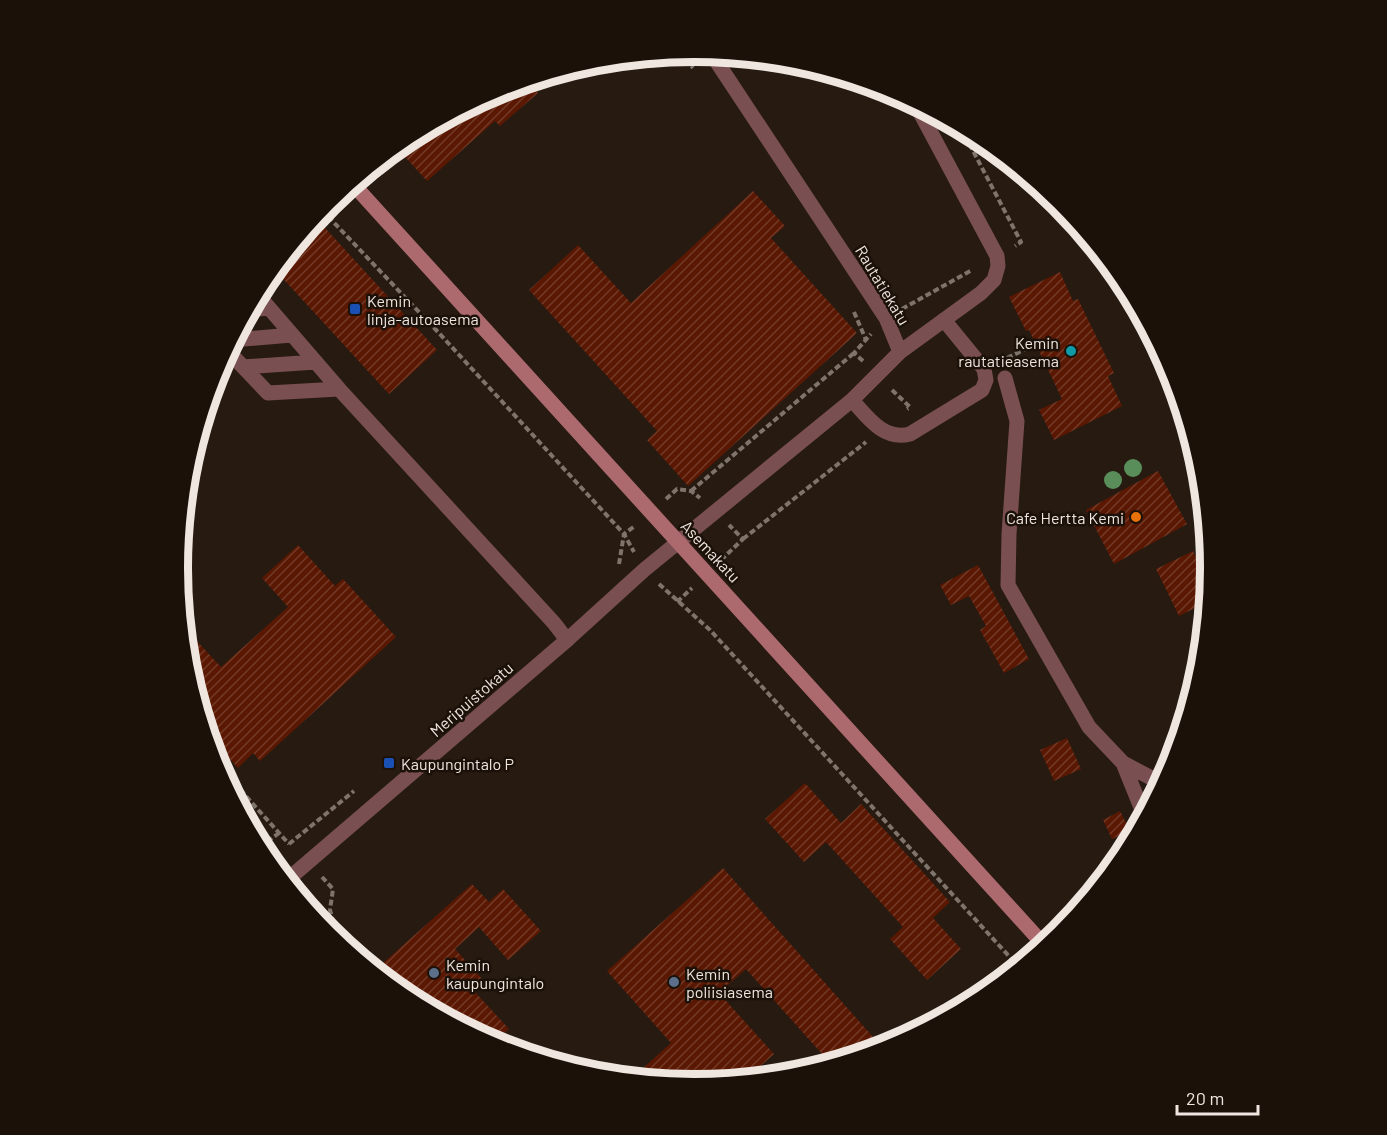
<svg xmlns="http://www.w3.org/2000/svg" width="1387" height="1135" viewBox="0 0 1387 1135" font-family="Barlow,sans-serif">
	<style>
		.building { fill: url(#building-hatch) }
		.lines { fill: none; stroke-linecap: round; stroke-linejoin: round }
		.path { stroke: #7e746c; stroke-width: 4; stroke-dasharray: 6 3; stroke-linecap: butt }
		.lane { stroke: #794f51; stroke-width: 15 }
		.street { stroke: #794f51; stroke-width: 15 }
		.secondary { stroke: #ad6a6e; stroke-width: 15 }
		.rail-casing { stroke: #dad1ca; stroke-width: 7 }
		.rail { stroke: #1c1109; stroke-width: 4.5; stroke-dasharray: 14; stroke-linecap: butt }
		.tree { fill: #598e5a }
		.transit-dot { fill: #1a4fb4; stroke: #1c1109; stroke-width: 2 }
		.culture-dot { fill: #0f9aa8; stroke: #1c1109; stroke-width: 2 }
		.food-dot { fill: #e8710a; stroke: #1c1109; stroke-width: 2 }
		.service-dot { fill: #5c6f8a; stroke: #1c1109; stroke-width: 2 }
		.labels { text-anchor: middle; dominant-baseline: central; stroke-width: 5; stroke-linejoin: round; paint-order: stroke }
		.street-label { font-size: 16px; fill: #efe6e0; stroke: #1c1109 }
		.poi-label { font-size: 16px; fill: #efe6e0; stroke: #1c1109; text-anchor: start }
		.rim { fill: none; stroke: #efe6e0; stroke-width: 8 }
	</style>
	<defs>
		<pattern id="building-hatch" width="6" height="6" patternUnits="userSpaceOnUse" patternTransform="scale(1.5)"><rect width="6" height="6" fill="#5a1802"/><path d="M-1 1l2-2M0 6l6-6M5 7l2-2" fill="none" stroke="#723a27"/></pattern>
	</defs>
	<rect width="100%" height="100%" fill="#261a11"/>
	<path class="building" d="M533 79 537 83 533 87 538 93 500 126 495 121 427 181 396 147 407 138 496 90Z
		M753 191 785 226 771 238 857 333 688 486 647 440 657 431 529 290 578 245 631 303Z
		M316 218 437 350 389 394 274 269Z
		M1060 272 1073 301 1078 299 1114 373 1108 376 1122 406 1054 440 1039 410 1062 399 1029 330 1026 331 1009 297Z
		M1158 471 1187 524 1114 564 1086 510Z
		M298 545 335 586 343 579 396 637 260 761 253 753 238 768 207 734 187 668 185 647 194 638 221 667 288 607 262 578Z
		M179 546 185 552 178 559 179 551Z
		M1193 551 1208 583 1207 602 1179 616 1156 569Z
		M978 565 1029 659 1004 673 980 630 986 626 969 596 951 605 940 585Z
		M1067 738 1081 769 1054 781 1040 750Z
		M805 783 841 823 861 804 950 902 933 918 961 949 927 980 890 939 903 927 826 842 804 862 765 819Z
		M1120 811 1130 831 1112 839 1103 820Z
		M723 868 882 1047 830 1063 746 969 719 993 774 1054 746 1079 693 1084 632 1078 671 1043 607 971Z
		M472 884 489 902 503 889 541 931 508 960 479 927 455 949 485 982 475 992 509 1029 493 1043 419 1004 383 963Z"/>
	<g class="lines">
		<path class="path" d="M680 52 693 68
			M961 128 1021 242 1015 246
			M322 210 438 332 624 534 634 552
			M902 309 972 270
			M854 312 866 340
			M1007 358 1036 344
			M863 361 854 353 871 334
			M892 390 910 407 907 409
			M691 491 854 353
			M666 499 677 489 691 491 700 498
			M743 539 866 442
			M721 560 743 539 729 525
			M619 564 624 534 635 526
			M659 584 710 630 1018 966
			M677 602 692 588
			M216 763 289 844
			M289 844 354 791
			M260 847 279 833
			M322 877 333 889 330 910 334 924 404 995"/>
		<path class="lane" d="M257 294 339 389 554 623 567 640
			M248 310 268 308
			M232 340 292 335
			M227 350 268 393 339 389
			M243 367 316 362
			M1005 378 1017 421 1009 534 1008 585 1089 727 1123 763 1161 783
			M852 400C868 418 884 441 910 434L982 390 986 380 984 369 944 320
			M1123 763 1144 815"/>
		<path class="street" d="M711 53 886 318 900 352
			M286 881 567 640 644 570 852 400 900 352 981 293 994 280 998 266 997 256 915 103"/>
		<path class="secondary" d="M352 183 1044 945"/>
		<g class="rail-casing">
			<path id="rail" d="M1122 280 1173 379"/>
		</g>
		<use href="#rail" class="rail"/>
	</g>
	<g class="tree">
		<circle cx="1133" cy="468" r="9"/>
		<circle cx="1113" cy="480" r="9"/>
	</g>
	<g class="transit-dot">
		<rect x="349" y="303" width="12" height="12" rx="3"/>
		<rect x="383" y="757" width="12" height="12" rx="3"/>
	</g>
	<circle class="culture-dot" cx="1071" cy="351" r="6"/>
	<circle class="food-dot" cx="1136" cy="517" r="6"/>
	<g class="service-dot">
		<circle cx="434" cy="973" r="6"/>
		<circle cx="674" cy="982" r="6"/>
	</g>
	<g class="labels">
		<g class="street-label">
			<text transform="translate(883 285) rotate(59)">Rautatiekatu</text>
			<text transform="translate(711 551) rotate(47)">Asemakatu</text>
			<text transform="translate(471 699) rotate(-41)">Meripuistokatu</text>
		</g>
		<g class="poi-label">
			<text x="367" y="300">Kemin<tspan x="367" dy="18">linja-autoasema</tspan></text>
			<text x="1059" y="342" text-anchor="end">Kemin<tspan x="1059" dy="18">rautatieasema</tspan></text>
			<text x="1124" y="517" text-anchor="end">Cafe Hertta Kemi</text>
			<text x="401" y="763">Kaupungintalo P</text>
			<text x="446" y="964">Kemin<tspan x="446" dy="18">kaupungintalo</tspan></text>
			<text x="686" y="973">Kemin<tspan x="686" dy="18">poliisiasema</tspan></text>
		</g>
	</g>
	<path d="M0 0H1387V1135H0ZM188 568a506 506 0 1 1 1012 0a506 506 0 1 1-1012 0Z" fill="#1c1109" fill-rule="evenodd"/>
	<path class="rim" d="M188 568a506 506 0 1 1 1012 0a506 506 0 1 1-1012 0Z"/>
	<path d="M1177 1105v9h81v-9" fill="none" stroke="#efe6e0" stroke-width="3"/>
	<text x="1186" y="1105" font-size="18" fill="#efe6e0" stroke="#1c1109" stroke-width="4.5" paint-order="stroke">20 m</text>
</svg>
